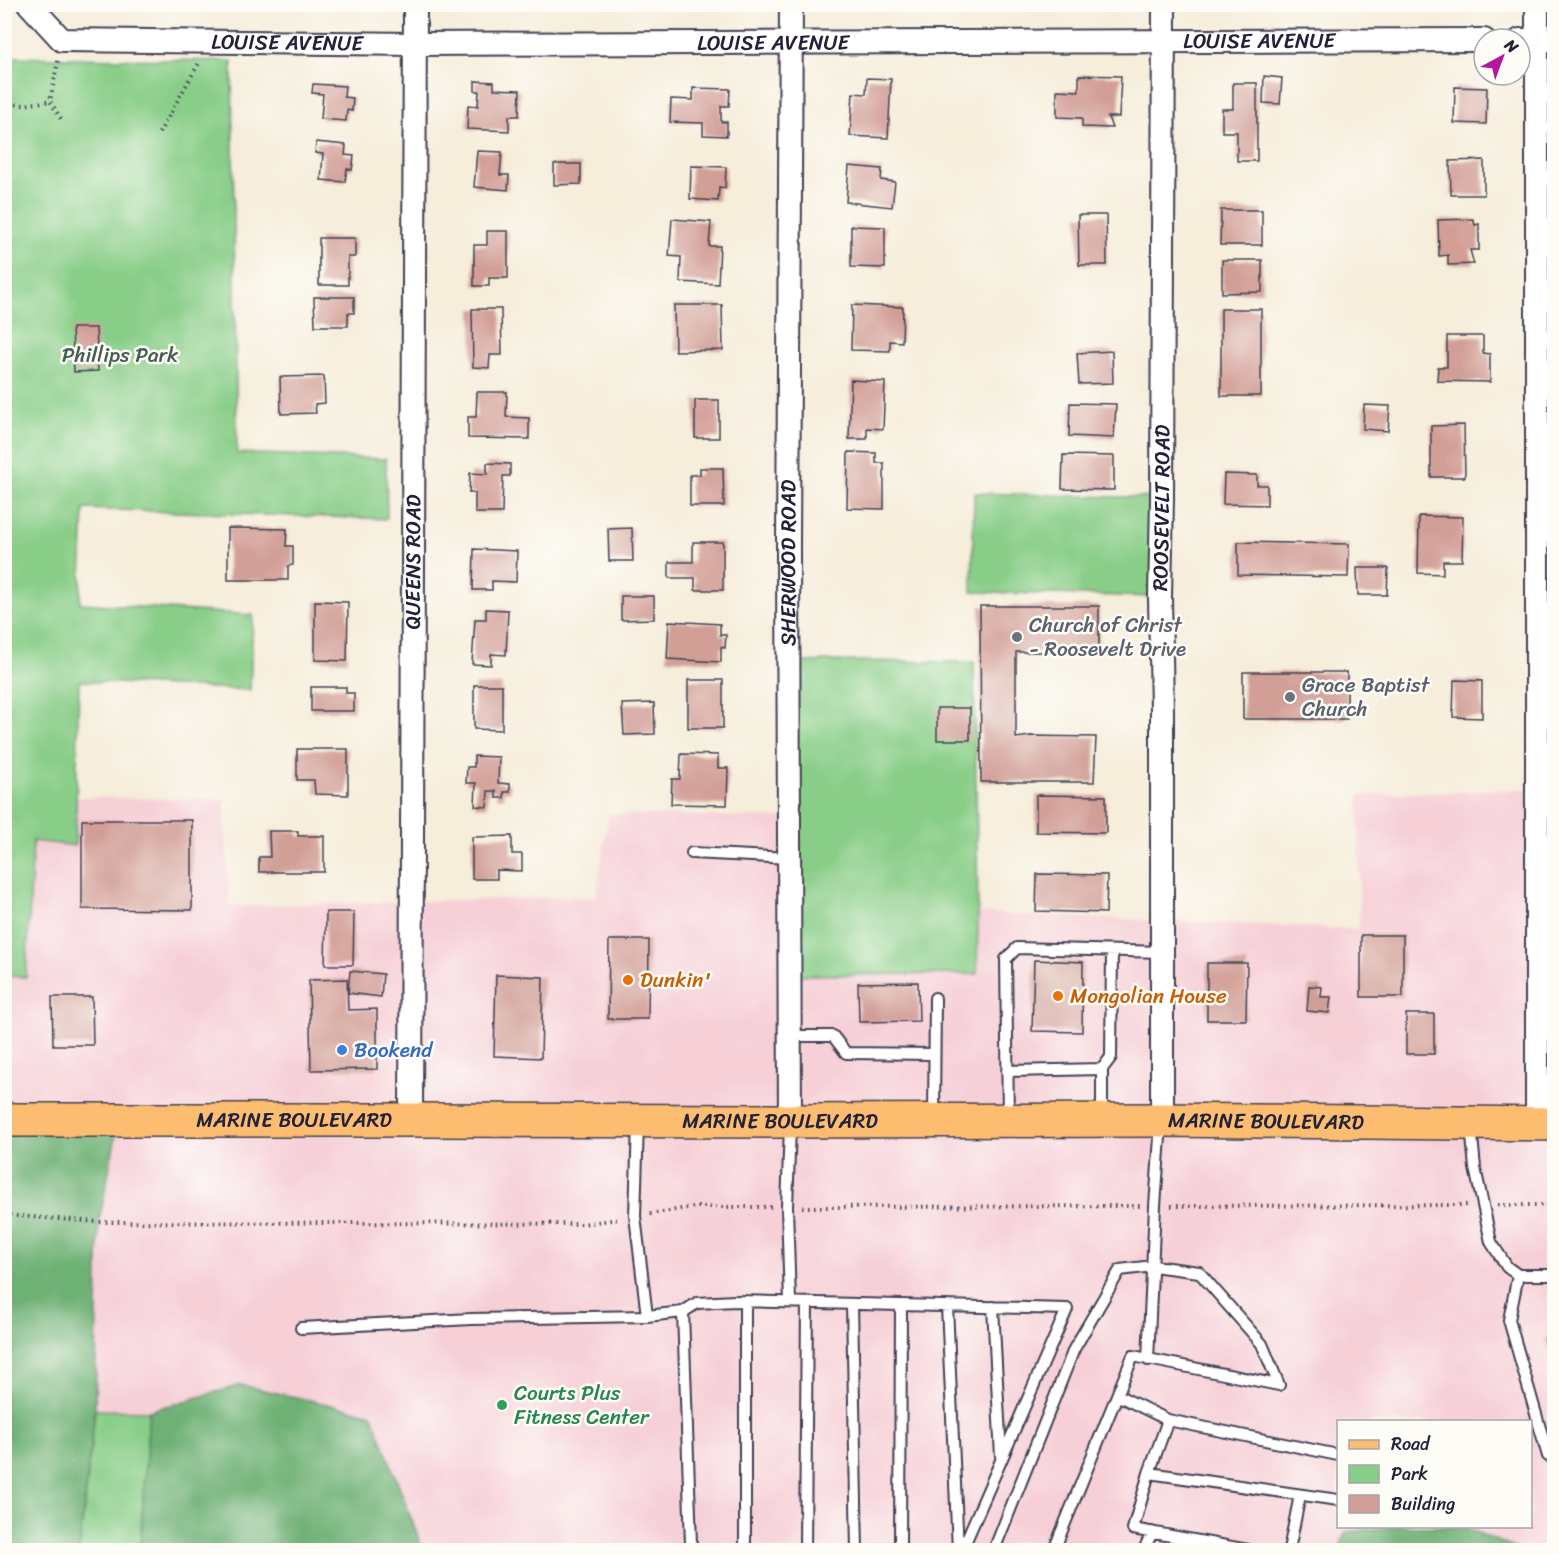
<svg xmlns="http://www.w3.org/2000/svg" width="1559" height="1555" viewBox="0 0 1559 1555" font-family="Sriracha,sans-serif">
	<style>
		.built { fill: #f6cfd7 }
		.green { fill: #89ce88; stroke: #567862; stroke-width: 1.5 }
		.forest { fill: #6eb174; stroke: #486a58; stroke-width: 1.5 }
		.building { fill: #d29f97 }
		.lines { fill: none; stroke-linecap: round; stroke-linejoin: round }
		.lane-casing { stroke: #424053; stroke-width: 14 }
		.street-casing { stroke: #424053; stroke-width: 26 }
		.primary-casing { stroke: #424053; stroke-width: 36 }
		.path { stroke: #424053; stroke-width: 4; stroke-dasharray: 1.5 4.5; stroke-linecap: butt }
		.lane { stroke: #fff; stroke-width: 10 }
		.street { stroke: #fff; stroke-width: 22 }
		.primary { stroke: #fcbd6f; stroke-width: 33 }
		.worship-dot { fill: #6b7280; stroke: #fdfcf7; stroke-width: 2 }
		.food-dot { fill: #e8710a; stroke: #fdfcf7; stroke-width: 2 }
		.shop-dot { fill: #3f7fe0; stroke: #fdfcf7; stroke-width: 2 }
		.leisure-dot { fill: #2e9e5b; stroke: #fdfcf7; stroke-width: 2 }
		.labels { text-anchor: middle; dominant-baseline: central; stroke-width: 5; stroke-linejoin: round; paint-order: stroke }
		.street-label { font-size: 21px; fill: #22223b; stroke: #fdfcf7 }
		.park-label { font-size: 21px; fill: #465e56; stroke: #fdfcf7 }
		.worship-label { font-size: 21px; fill: #5b616d; stroke: #fdfcf7; text-anchor: start }
		.food-label { font-size: 21px; fill: #c56008; stroke: #fdfcf7; text-anchor: start }
		.shop-label { font-size: 21px; fill: #366cbe; stroke: #fdfcf7; text-anchor: start }
		.leisure-label { font-size: 21px; fill: #27864d; stroke: #fdfcf7; text-anchor: start }
	</style>
	<rect width="100%" height="100%" fill="#fdfcf7"/>
	<filter id="ink" filterUnits="userSpaceOnUse"><feTurbulence type="fractalNoise" baseFrequency=".0167" numOctaves="2"/><feDisplacementMap in="SourceGraphic" scale="12" xChannelSelector="R" yChannelSelector="G"/><feConvolveMatrix kernelMatrix="1 2 1 2 8 2 1 2 1" color-interpolation-filters="sRGB"/></filter>
	<filter id="wash" filterUnits="userSpaceOnUse"><feTurbulence type="fractalNoise" baseFrequency=".008" numOctaves="4" result="noise"/><feDisplacementMap in="SourceGraphic" scale="24" xChannelSelector="R" yChannelSelector="G"/><feGaussianBlur stdDeviation="1.35" result="paint"/><feColorMatrix in="noise" values="0 0 0 0 0 0 0 0 0 0 0 0 0 0 0 0 0 1.4 0 .05"/><feComposite in="paint" operator="in"/></filter>
	<g filter="url(#wash)">
		<rect width="100%" height="100%" fill="#f6edda"/>
		<path class="built" d="M1554 788V1550H1519L1464 1527 1530 1526V1422H1338V1526L1396 1527 1347 1532 1338 1550H79L95 1410 99 1222 119 1121 5 1120V976H26L33 841 75 846 76 797 224 800 230 906 596 897 609 814 790 818V975L977 974 978 913 1359 929V795Z"/>
		<path class="green" d="M5 57 232 61 237 453 386 459 387 519 84 509 80 603 253 615 250 690 79 681 75 846 33 841 26 977 5 976Z
			M974 493 1162 498 1160 597 972 592Z
			M827 661 974 662 978 913 977 974 790 975 788 663Z
			M95 1410 149 1411 140 1550H79Z"/>
		<path class="forest" d="M4 1120H119L99 1222 95 1410 79 1550H5Z
			M241 1385 372 1414 423 1550H140L149 1411Z
			M1396 1526 1464 1527 1519 1550H1338L1347 1532Z"/>
		<g id="blocks">
			<path class="building" d="M688 4H727V6L688 8Z
				M1079 75 1121 76 1119 117H1108L1112 128 1082 127V118L1057 117V90L1079 91Z
				M1264 76 1282 78 1280 104 1263 103Z
				M867 78 891 79 888 138 850 136 853 93 866 94Z
				M475 81 494 82V89L520 90 519 116H509V131L467 129 468 105 478 106 479 91H475Z
				M1233 83H1257V161H1237V132H1222V109H1233Z
				M313 84 345 86 344 97 353 98 352 111 347 110 346 121 321 119 323 94 312 93Z
				M1455 87 1487 88 1486 124 1454 123Z
				M693 88 730 89 729 106H721V122H727V136L703 135V123L670 122 671 99 693 100Z
				M316 142 346 145 345 155 354 156 352 170 347 169 345 182 321 180 323 154 315 153Z
				M477 151 502 152 500 175H509L508 190 474 187Z
				M1484 160V195H1451L1450 161Z
				M554 164H581V184L554 185Z
				M691 166 726 167 725 188 719 187 718 201 690 199Z
				M849 166 882 169 881 180 895 182 892 207 846 202Z
				M1221 210H1262V245H1220Z
				M1078 215H1106L1107 265H1079Z
				M672 219 711 222 709 246H720L718 284 680 282 681 257 669 256Z
				M1473 219 1475 225 1479 224V250H1470L1474 264 1448 265V255L1439 256 1438 220Z
				M851 226 885 227V268L851 267Z
				M487 231H508V278H489V286H474V245H487Z
				M319 238H355V257H348V285H319Z
				M1222 260H1262V292L1222 293Z
				M314 297H354V313H348V326H315Z
				M674 305H722L723 350 675 351Z
				M852 305 903 307 902 342 890 341V351L851 350Z
				M472 309H501L502 355H490L489 368 473 367Z
				M1221 309H1261V396H1221Z
				M72 328H96L98 371 74 372Z
				M1447 336H1483V353L1490 354V382L1437 381 1438 367H1447Z
				M1112 351 1113 383 1079 384 1077 353Z
				M324 376 325 403 315 404 316 413 281 414 280 377Z
				M851 380 885 382 883 429 867 428V439H849Z
				M477 392H507L506 417 529 418V439L468 438V417H476Z
				M695 400H719V438H695Z
				M1070 403 1116 404 1114 438 1069 436Z
				M1364 405 1390 406 1388 431 1363 429Z
				M1464 425 1465 477H1431V426Z
				M848 452 876 453V463H884V509L847 508Z
				M1063 455 1114 456V490L1062 489Z
				M487 463 510 464V476H503L502 513H475V493H469L470 473 487 474Z
				M700 468H723L724 506H690V475H700Z
				M1224 474 1257 475V485H1267V505L1223 504Z
				M1419 516 1463 517 1462 561H1443V574L1418 573Z
				M228 528 287 529 286 546H293V565L288 566V580H228Z
				M632 528 633 561H609L608 529Z
				M693 542H723V590H695V578H669V562H693Z
				M1238 542 1349 544 1348 577 1238 575Z
				M474 549 517 551 516 582 492 581V590H473Z
				M1357 568H1388L1387 595H1358Z
				M621 596H654V619L621 620Z
				M315 601 348 602 347 661 315 660Z
				M980 606H1099V652H1016V738L1031 736 1096 737 1094 782H981Z
				M486 609 508 610 506 655 491 654V665L472 664 475 619H486Z
				M669 621 720 624V635H726L725 648 721 647V662L667 659Z
				M1243 672H1347V719H1243Z
				M688 680H723V728H688Z
				M1454 680 1482 681V718L1453 717Z
				M474 685H502V730L474 729Z
				M311 687H346V693H354V711H311Z
				M654 703 655 734 624 735 622 704Z
				M937 708H970V740H937Z
				M297 749H348V795L315 794 314 780H297Z
				M681 754 718 755V768H728L727 805 671 804 672 779H680Z
				M474 756 499 757 498 783 510 784V792H504V798H496V791H488L487 807 475 806 476 783H466L467 767H474Z
				M1036 795 1106 796V833L1036 832Z
				M82 820H192V910L82 909Z
				M269 831H298V836H324V872H259V857H270Z
				M512 836V854H522V871L497 870V879H472V837Z
				M1037 874 1107 875 1106 913 1036 911Z
				M326 912H354L353 965H325Z
				M1361 935H1403V997H1361Z
				M609 940H649L648 1019H608Z
				M1034 960 1083 962 1082 1032 1032 1031Z
				M1207 963H1247L1246 1020H1207Z
				M350 971 383 974 381 997 348 993Z
				M496 975 543 977 541 1058 494 1056Z
				M347 979 348 1010 377 1009V1069L311 1070 309 980Z
				M918 982 919 1021 859 1022 858 983Z
				M1309 986 1322 987 1321 997H1331L1329 1013 1307 1011Z
				M52 997H92L93 1045H53Z
				M1406 1014H1434V1054H1406Z
				M1554 1335V1370L1545 1338Z"/>
		</g>
	</g>
	<g filter="url(#ink)">
		<use href="#blocks" fill-opacity="0" stroke="#424053" stroke-width="1.5"/>
		<g class="lines">
			<g class="lane-casing">
				<path id="lane" d="M1536 800 1554 799
					M692 853 790 858
					M1537 915H1554
					M1537 999H1554
					M790 1036H833L846 1053 934 1054
					M1102 1069V1117
					M1007 1071 1102 1069 1111 1057 1112 951
					M934 1117 935 998
					M1008 1117 1006 959 1017 948 1163 952
					M638 1124 635 1216 647 1316 683 1312 691 1544 688 1550
					M790 1126 787 1207 790 1302
					M1471 1126 1475 1168 1491 1242 1507 1267 1518 1275H1554
					M1518 1275 1509 1320 1548 1456
					M745 1301V1550
					M852 1304 857 1550
					M947 1306 958 1550
					M993 1307 1001 1457
					M683 1312 697 1303 735 1301 1067 1309 962 1550
					M301 1328 471 1319 647 1316
					M1148 1360 1155 1206 1161 1123
					M1117 1395 1168 1420 1338 1455
					M1168 1420 1149 1473 1133 1529 1248 1550
					M1149 1473 1338 1500
					M805 1550 807 1303
					M900 1550 901 1305
					M994 1550 1074 1349 1120 1270 1153 1266 1199 1272 1262 1344 1279 1385 1133 1356 1054 1550
					M1144 1550 1152 1532
					M1289 1550 1300 1495"/>
			</g>
			<g class="street-casing">
				<g id="street">
					<path id="s1" d="M29 4 62 40 415 44 1484 40"/>
					<path d="M1520 40H1554"/>
					<path id="s2" d="M411 1120 415 4"/>
					<path id="s3" d="M1162 1120V712L1160 597 1162 498 1164 4"/>
					<path id="s4" d="M790 1121 788 546 791 4"/>
					<path d="M1537 1124V4"/>
				</g>
			</g>
			<g class="primary-casing">
				<g id="primary">
					<path id="s5" d="M4 1120H411L790 1121 1162 1120 1554 1124"/>
				</g>
			</g>
			<path class="path" d="M58 61 50 101 63 122
				M4 103 24 105 50 101
				M159 133 199 63
				M1498 1205H1554
				M1171 1206 1467 1205
				M802 1207 1140 1206
				M650 1214 694 1207H771
				M4 1215 99 1222 582 1224 619 1219"/>
			<use href="#lane" class="lane"/>
			<use href="#street" class="street"/>
			<use href="#primary" class="primary"/>
		</g>
	</g>
	<g class="worship-dot">
		<circle cx="1017" cy="637" r="6"/>
		<circle cx="1290" cy="697" r="6"/>
	</g>
	<g class="food-dot">
		<circle cx="628" cy="980" r="6"/>
		<circle cx="1058" cy="996" r="6"/>
	</g>
	<circle class="shop-dot" cx="342" cy="1050" r="6"/>
	<circle class="leisure-dot" cx="502" cy="1405" r="6"/>
	<g class="labels">
		<g class="street-label">
			<text stroke="none"><textPath href="#s1" startOffset="1246">LOUISE AVENUE</textPath></text>
			<text stroke="none"><textPath href="#s1" startOffset="760">LOUISE AVENUE</textPath></text>
			<text stroke="none"><textPath href="#s1" startOffset="274">LOUISE AVENUE</textPath></text>
			<text stroke="none"><textPath href="#s3" startOffset="612">ROOSEVELT ROAD</textPath></text>
			<text stroke="none"><textPath href="#s2" startOffset="558">QUEENS ROAD</textPath></text>
			<text stroke="none"><textPath href="#s4" startOffset="558">SHERWOOD ROAD</textPath></text>
			<text stroke="none"><textPath href="#s5" startOffset="290">MARINE BOULEVARD</textPath></text>
			<text stroke="none"><textPath href="#s5" startOffset="776">MARINE BOULEVARD</textPath></text>
			<text stroke="none"><textPath href="#s5" startOffset="1262">MARINE BOULEVARD</textPath></text>
		</g>
		<g class="park-label">
			<text x="120" y="355">Phillips Park</text>
		</g>
		<g class="worship-label">
			<text x="1029" y="625">Church of Christ<tspan x="1029" dy="24">- Roosevelt Drive</tspan></text>
			<text x="1302" y="685">Grace Baptist<tspan x="1302" dy="24">Church</tspan></text>
		</g>
		<g class="food-label">
			<text x="640" y="980">Dunkin'</text>
			<text x="1070" y="996">Mongolian House</text>
		</g>
		<g class="shop-label">
			<text x="354" y="1050">Bookend</text>
		</g>
		<g class="leisure-label">
			<text x="514" y="1393">Courts Plus<tspan x="514" dy="24">Fitness Center</tspan></text>
		</g>
	</g>
	<rect width="1559" height="1555" fill="none" stroke="#fdfcf7" stroke-width="24"/>
	<rect x="1337" y="1420" width="195" height="108" fill="#fdfcf7" stroke="#a5a5ac" stroke-width="1.5"/>
	<rect x="1349" y="1440" width="30" height="9" fill="#fcbd6f" stroke="#a5a5ac" stroke-width="1.5"/>
	<text x="1391" y="1450" font-size="18" fill="#22223b">Road</text>
	<rect x="1349" y="1465" width="30" height="18" fill="#89ce88" stroke="#a5a5ac" stroke-width="1.5"/>
	<text x="1391" y="1480" font-size="18" fill="#22223b">Park</text>
	<rect x="1349" y="1495" width="30" height="18" fill="#d29f97" stroke="#a5a5ac" stroke-width="1.5"/>
	<text x="1391" y="1510" font-size="18" fill="#22223b">Building</text>
	<g transform="translate(1502 57) rotate(41)"><circle r="28" fill="#fdfcf7" stroke="#a5a5ac" stroke-width="1.5"/>
	<path d="M0-4.5L10 22L0 15L-10 22Z" fill="#b5179e"/>
	<text y="-9" font-size="16" font-weight="bold" text-anchor="middle" fill="#22223b">N</text>
	</g>
</svg>
